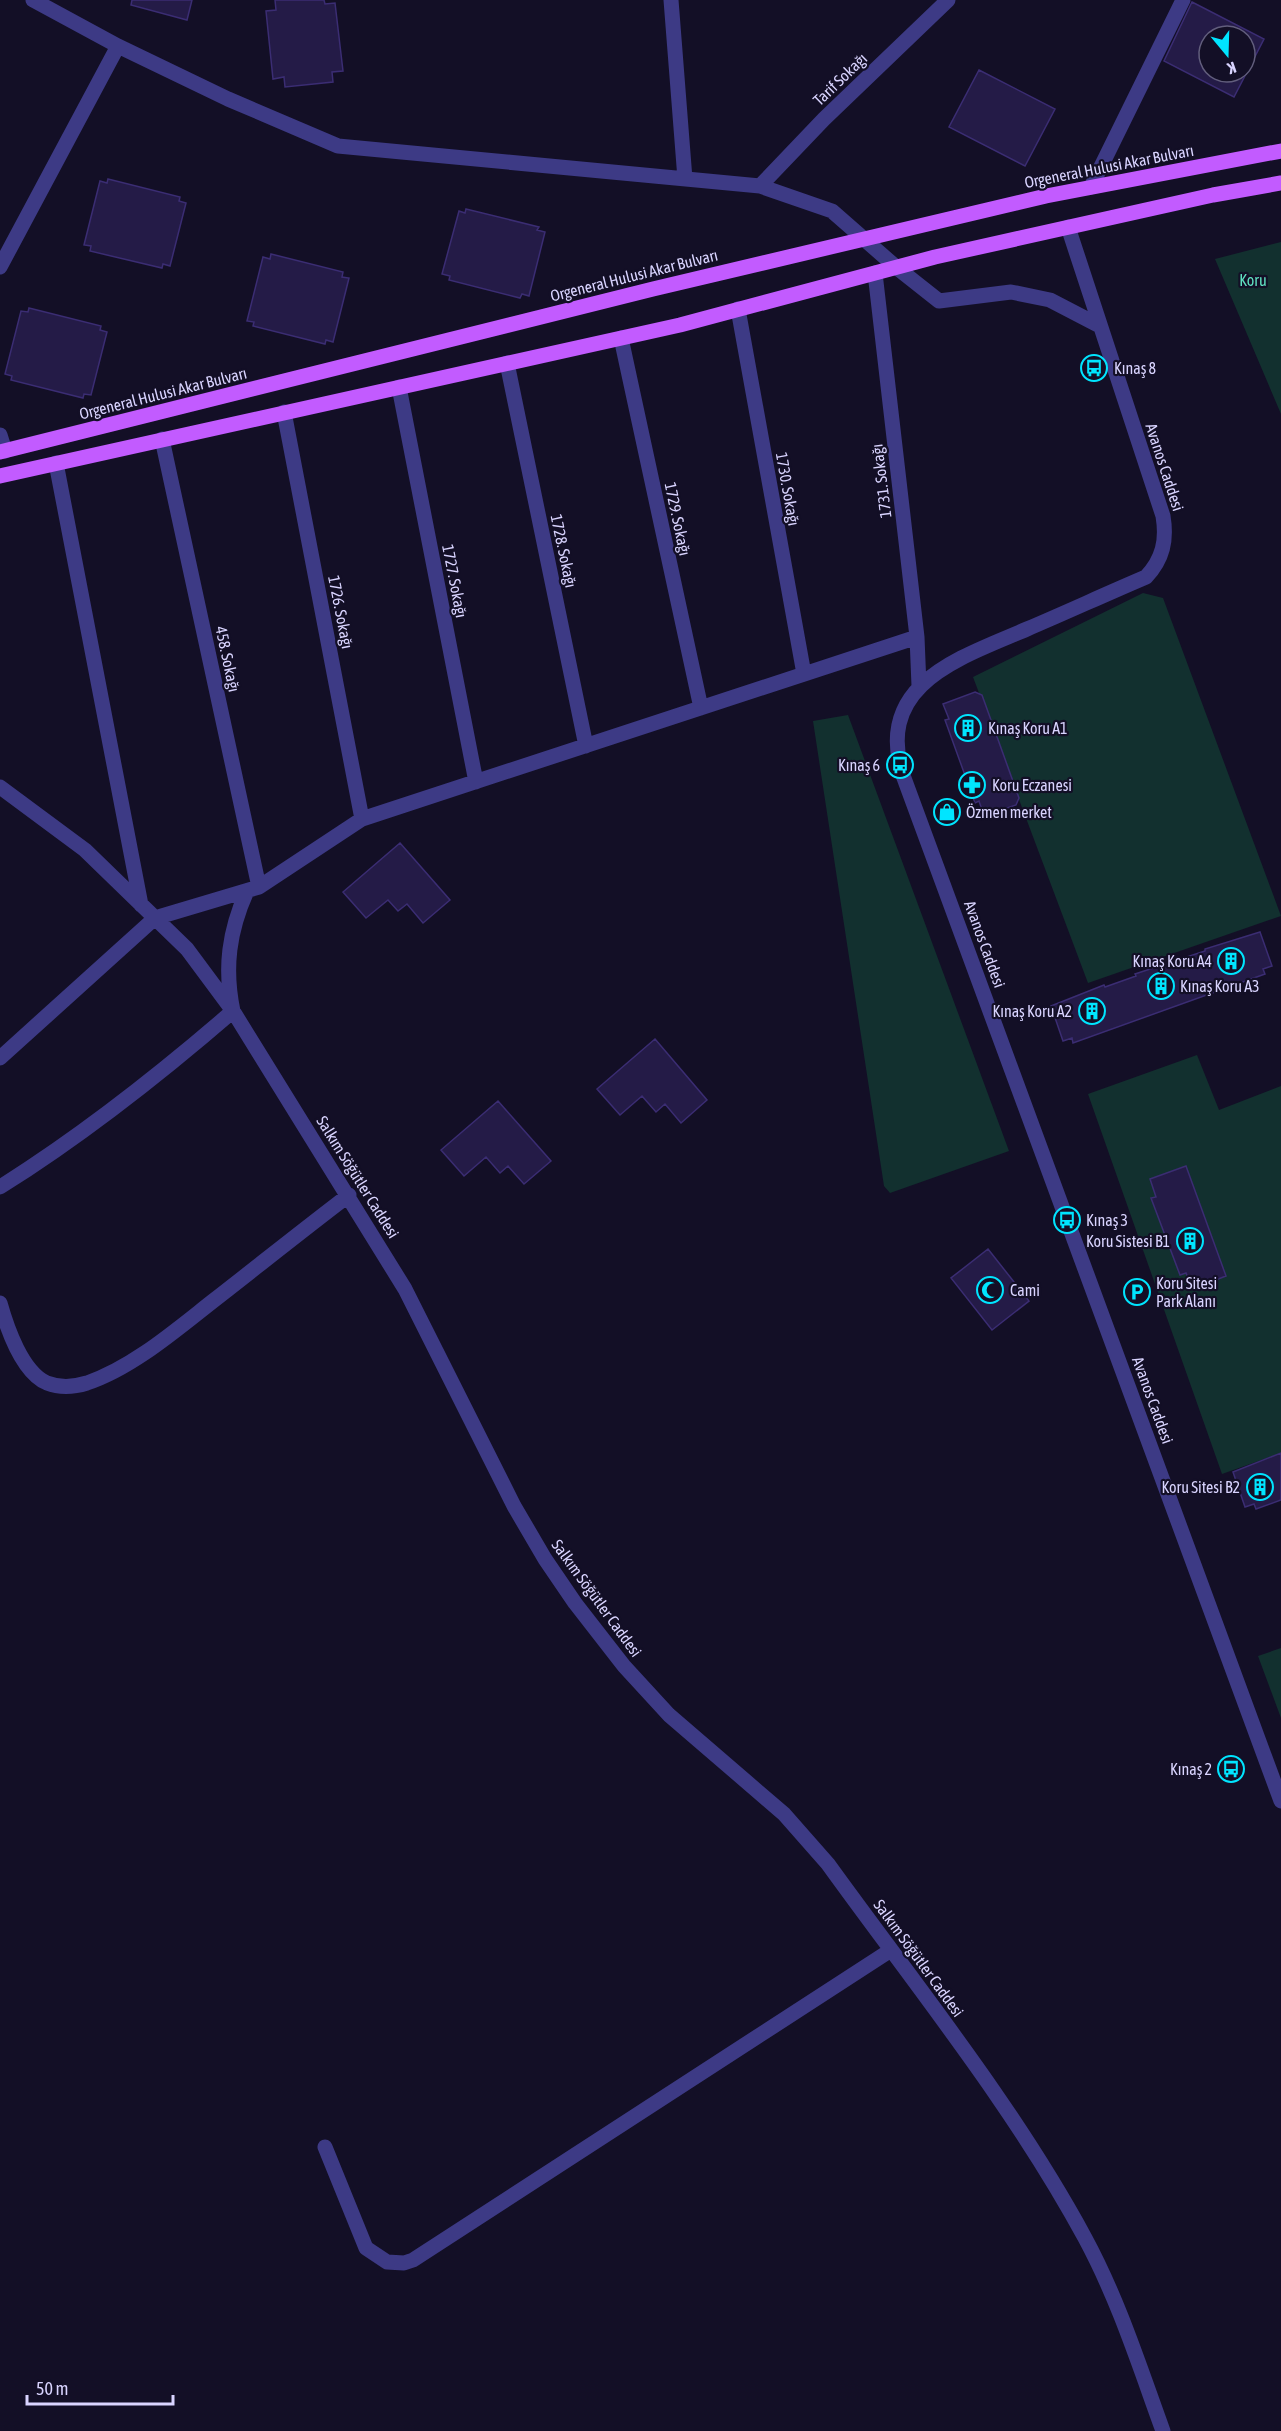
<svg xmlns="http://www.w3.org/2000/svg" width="1281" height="2431" font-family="'Asap Condensed',sans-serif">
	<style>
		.green { fill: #12302f }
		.building { fill: #241b47; stroke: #3b2d73; stroke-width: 1.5; fill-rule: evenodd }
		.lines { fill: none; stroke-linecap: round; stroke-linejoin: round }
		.minor { stroke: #3d3a85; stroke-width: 15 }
		.major { stroke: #c25bff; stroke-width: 15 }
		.labels { text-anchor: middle; stroke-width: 4.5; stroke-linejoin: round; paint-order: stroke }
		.street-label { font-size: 16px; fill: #d9d4ff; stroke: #130f26 }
		.park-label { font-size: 16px; fill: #5fe0c0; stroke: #130f26 }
		.poi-label { font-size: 16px; fill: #d9d4ff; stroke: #130f26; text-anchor: start }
	</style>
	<rect width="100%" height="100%" fill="#130f26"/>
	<!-- green -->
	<path class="green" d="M1281,242V414L1215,259Z
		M1143,593L1163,598L1281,916L1088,983L973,677Z
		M848,715L1009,1151L890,1193L884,1186L813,721Z
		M1197,1055L1219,1110L1281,1086V1453L1222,1474L1088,1094Z
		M1281,1648V1718L1258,1656Z"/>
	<!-- building -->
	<path class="building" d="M132,0H192L187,20L131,5Z
		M275,0H324L325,4L335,3L343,71L332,72L333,82L285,87L284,77L273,79L266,11L276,10Z
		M1192,2L1264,39L1234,97L1164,61ZM1209,36H1245V72H1209Z
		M979,70L1055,109L1025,166L949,127Z
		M108,179L180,197L179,201L186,203L170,266L163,264L162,268L90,251L91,246L84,245L100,181L107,183Z
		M466,209L539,227L537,230L545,232L529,296L522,294L520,298L449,280L450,276L442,274L459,211L465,213Z
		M271,254L343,272L342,277L349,278L333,342L326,340L325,344L253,326L254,322L247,321L263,257L270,259Z
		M29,308L101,326L100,330L107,332L91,395L84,394L83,398L11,380L12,376L5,374L21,311L28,312Z
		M975,692L982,695L1019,798L1016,805L984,816L979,801L975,803L945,720L949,719L943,704Z
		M400,843L450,900L423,923L407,904L398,911L388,900L366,918L343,892Z
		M1260,932L1272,966L1263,969L1265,974L1073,1043L1072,1038L1063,1041L1051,1006L1104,985L1105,987L1136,976L1135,974L1205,951V949Z
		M655,1039L707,1100L681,1123L665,1104L656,1112L642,1096L620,1115L597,1089Z
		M498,1101L551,1161L524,1184L508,1166L500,1173L486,1157L464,1176L441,1150Z
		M1186,1166L1226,1276L1192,1289L1186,1273L1180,1275L1151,1198L1156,1197L1150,1179Z
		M988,1249L1029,1301L992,1330L951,1278Z
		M1281,1453V1500L1256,1509L1254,1504L1245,1507L1233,1472Z"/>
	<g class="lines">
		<!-- minor -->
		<path class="minor" d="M33,0L118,46L228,99L338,146L760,186L832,211L896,267L939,301L1011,292L1050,300L1100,326
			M671,0L685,179
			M760,186L824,119L948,0
			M1091,187L1183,0
			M1068,227L1163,516C1167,540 1163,559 1146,577C1106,594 1067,612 1027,629C960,658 872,684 904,778L1281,1801
			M0,267L118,46
			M875,273L917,637L919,686
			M738,309L804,674
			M621,338L701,708
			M507,363L586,746
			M399,387L476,782
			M284,412L362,819
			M0,435L5,451
			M162,439L259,887
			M56,463L141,905
			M0,787L85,850L187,949L233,1011L405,1289L514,1506L545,1559L575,1603L624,1666L669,1715L784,1814L828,1864C916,1986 1013,2105 1085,2238C1118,2299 1139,2365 1163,2431
			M0,1058L155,918L259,887L362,819L917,637
			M0,1187C83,1135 159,1075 233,1011C224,968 229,931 247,891
			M0,1303C7,1328 22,1372 47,1383C60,1388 74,1387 87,1383C132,1368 176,1330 213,1301C258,1266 303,1230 349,1195
			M325,2147L366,2248L387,2262L404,2263L413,2260L891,1950"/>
		<!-- major -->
		<path class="major" d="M0,452L653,289L1046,196L1281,151
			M0,476L680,325L935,257L1213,195L1281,183"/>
	</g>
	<!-- icons -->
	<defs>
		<symbol id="bus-ring" viewBox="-11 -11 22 22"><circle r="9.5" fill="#130f26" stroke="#00e5ff" stroke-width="1.5"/><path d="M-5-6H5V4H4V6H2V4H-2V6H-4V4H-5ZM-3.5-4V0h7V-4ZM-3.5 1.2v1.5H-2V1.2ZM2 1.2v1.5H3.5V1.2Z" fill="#00e5ff"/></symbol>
		<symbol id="building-ring" viewBox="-11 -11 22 22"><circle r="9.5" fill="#130f26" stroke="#00e5ff" stroke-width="1.5"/><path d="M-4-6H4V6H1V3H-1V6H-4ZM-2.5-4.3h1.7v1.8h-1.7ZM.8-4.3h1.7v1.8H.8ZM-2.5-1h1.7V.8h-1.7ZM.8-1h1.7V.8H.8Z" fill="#00e5ff"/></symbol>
		<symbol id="pharmacy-ring" viewBox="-11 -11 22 22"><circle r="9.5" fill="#130f26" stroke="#00e5ff" stroke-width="1.5"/><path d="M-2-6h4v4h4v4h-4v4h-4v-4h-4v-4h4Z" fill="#00e5ff"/></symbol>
		<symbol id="shop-ring" viewBox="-11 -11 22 22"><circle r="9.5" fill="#130f26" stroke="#00e5ff" stroke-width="1.5"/><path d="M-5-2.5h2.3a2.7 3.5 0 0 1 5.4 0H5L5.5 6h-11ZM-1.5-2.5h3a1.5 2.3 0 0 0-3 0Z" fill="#00e5ff"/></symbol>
		<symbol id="mosque-ring" viewBox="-11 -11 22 22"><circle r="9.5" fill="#130f26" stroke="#00e5ff" stroke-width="1.5"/><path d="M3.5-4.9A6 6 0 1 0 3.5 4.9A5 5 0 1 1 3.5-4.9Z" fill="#00e5ff"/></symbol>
		<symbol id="parking-ring" viewBox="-11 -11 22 22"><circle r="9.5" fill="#130f26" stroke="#00e5ff" stroke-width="1.5"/><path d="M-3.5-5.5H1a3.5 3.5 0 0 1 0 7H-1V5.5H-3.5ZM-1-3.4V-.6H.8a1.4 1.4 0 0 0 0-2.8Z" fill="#00e5ff"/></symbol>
	</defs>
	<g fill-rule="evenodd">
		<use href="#bus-ring" x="1079" y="353" width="30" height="30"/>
		<use href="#building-ring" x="953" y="713" width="30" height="30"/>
		<use href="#bus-ring" x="885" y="750" width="30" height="30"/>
		<use href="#pharmacy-ring" x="957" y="770" width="30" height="30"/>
		<use href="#shop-ring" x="932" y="797" width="30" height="30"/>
		<use href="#building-ring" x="1216" y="946" width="30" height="30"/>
		<use href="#building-ring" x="1146" y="971" width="30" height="30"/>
		<use href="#building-ring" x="1077" y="996" width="30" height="30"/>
		<use href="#bus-ring" x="1052" y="1205" width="30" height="30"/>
		<use href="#building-ring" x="1175" y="1226" width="30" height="30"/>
		<use href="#mosque-ring" x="975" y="1275" width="30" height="30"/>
		<use href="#parking-ring" x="1122" y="1277" width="30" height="30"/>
		<use href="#building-ring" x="1245" y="1472" width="30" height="30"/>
		<use href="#bus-ring" x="1216" y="1754" width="30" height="30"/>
	</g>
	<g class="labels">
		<!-- street labels -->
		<g class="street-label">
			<text transform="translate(840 79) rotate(-44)" y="6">Tarif Sokağı</text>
			<text transform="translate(1109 166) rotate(-11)" y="6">Orgeneral Hulusi Akar Bulvarı</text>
			<text transform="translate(634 275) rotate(-14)" y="6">Orgeneral Hulusi Akar Bulvarı</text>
			<text transform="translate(163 393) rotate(-14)" y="6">Orgeneral Hulusi Akar Bulvarı</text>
			<text transform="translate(1165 467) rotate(72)" y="6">Avanos Caddesi</text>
			<text transform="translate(881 481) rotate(-97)" y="6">1731. Sokağı</text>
			<text transform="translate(788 489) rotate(80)" y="6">1730. Sokağı</text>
			<text transform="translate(678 519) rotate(78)" y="6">1729. Sokağı</text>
			<text transform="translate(564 551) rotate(78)" y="6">1728. Sokağı</text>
			<text transform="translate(455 581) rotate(79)" y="6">1727. Sokağı</text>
			<text transform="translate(341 612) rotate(79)" y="6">1726. Sokağı</text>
			<text transform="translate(228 659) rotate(78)" y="6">458. Sokağı</text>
			<text transform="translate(985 944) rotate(70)" y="6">Avanos Caddesi</text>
			<text transform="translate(358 1177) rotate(58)" y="6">Salkım Söğütler Caddesi</text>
			<text transform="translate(1153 1400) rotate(70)" y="6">Avanos Caddesi</text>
			<text transform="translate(597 1598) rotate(54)" y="6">Salkım Söğütler Caddesi</text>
			<text transform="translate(919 1958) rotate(54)" y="6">Salkım Söğütler Caddesi</text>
		</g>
		<!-- park labels -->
		<g class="park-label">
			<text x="1253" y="286">Koru</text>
		</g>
		<!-- poi labels -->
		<g class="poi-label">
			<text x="1114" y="374">Kınaş 8</text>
			<text x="988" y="734">Kınaş Koru A1</text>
			<text x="880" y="771" text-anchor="end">Kınaş 6</text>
			<text x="992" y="791">Koru Eczanesi</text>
			<text x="966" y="818">Özmen merket</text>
			<text x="1212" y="967" text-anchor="end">Kınaş Koru A4</text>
			<text x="1180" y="992">Kınaş Koru A3</text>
			<text x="1072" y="1017" text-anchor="end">Kınaş Koru A2</text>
			<text x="1086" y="1226">Kınaş 3</text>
			<text x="1170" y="1247" text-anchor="end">Koru Sistesi B1</text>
			<text x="1156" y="1289">Koru Sitesi<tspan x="1156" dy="18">Park Alanı</tspan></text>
			<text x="1010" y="1296">Cami</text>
			<text x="1240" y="1493" text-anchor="end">Koru Sitesi B2</text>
			<text x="1212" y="1775" text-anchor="end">Kınaş 2</text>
		</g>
	</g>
	<!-- north arrow -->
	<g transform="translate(1227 54) rotate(161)"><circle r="28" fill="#130f26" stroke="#625e7d" stroke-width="1.5"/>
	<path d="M0-4.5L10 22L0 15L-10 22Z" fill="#00e5ff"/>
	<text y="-9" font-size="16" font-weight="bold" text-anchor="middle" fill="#d9d4ff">K</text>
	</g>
	<!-- scale -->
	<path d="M27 2395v9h146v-9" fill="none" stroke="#d9d4ff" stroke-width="3"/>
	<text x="36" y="2395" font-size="18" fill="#d9d4ff" stroke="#130f26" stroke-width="4.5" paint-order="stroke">50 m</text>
</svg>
